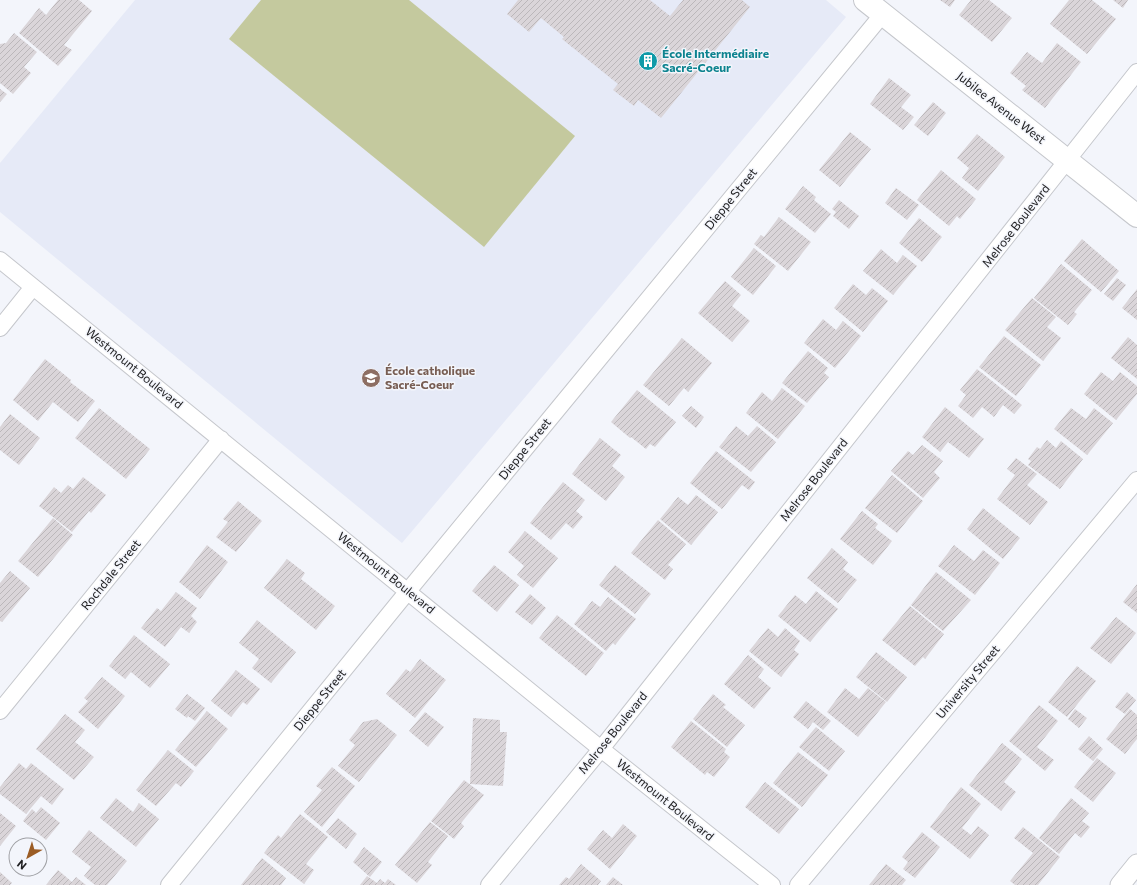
<svg xmlns="http://www.w3.org/2000/svg" width="1137" height="885" font-family="Commissioner,sans-serif">
	<style>
		.built { fill: #e6eaf7 }
		.pitch { fill: #c4c99e }
		.building { fill: url(#building-hatch) }
		.lines { fill: none; stroke-linecap: round; stroke-linejoin: round }
		.minor-casing { stroke: #c5c7cc; stroke-width: 18 }
		.tertiary-casing { stroke: #c5c7cc; stroke-width: 21 }
		.secondary-casing { stroke: #c5c7cc; stroke-width: 24 }
		.minor { stroke: #fff; stroke-width: 16 }
		.tertiary { stroke: #fff; stroke-width: 19 }
		.secondary { stroke: #fff; stroke-width: 22 }
		.labels { text-anchor: middle; stroke-width: 3; stroke-linejoin: round; paint-order: stroke }
		.culture-label { font-size: 12px; font-weight: bold; fill: #0d838f; stroke: #f3f5fb; text-anchor: start }
		.street-label { font-size: 12px; fill: #202022; stroke: #f3f5fb }
		.education-label { font-size: 12px; font-weight: bold; fill: #785e54; stroke: #f3f5fb; text-anchor: start }
	</style>
	<defs>
		<pattern id="building-hatch" width="6" height="6" patternUnits="userSpaceOnUse"><rect width="6" height="6" fill="#dad5d9"/><path d="M-1 1l2-2M0 6l6-6M5 7l2-2" fill="none" stroke="#bbb7ba"/></pattern>
	</defs>
	<rect width="100%" height="100%" fill="#f3f5fb"/>
	<!-- built -->
	<path class="built" d="M135,0H826L846,17L402,543L0,212V163Z"/>
	<!-- pitch -->
	<path class="pitch" d="M261,0H409L575,136L484,247L229,39Z"/>
	<!-- building -->
	<path class="building" d="M58,0H79L92,11L64,45L72,50L58,66L19,33L39,8L46,15Z
		M518,0H650L670,16L683,0H742L750,7L661,118L638,100L634,106L613,90L618,84L562,39L564,37L541,18L529,32L507,14Z
		M940,0H955L950,7Z
		M971,0H989L1012,18L992,42L959,15Z
		M1069,0H1092L1116,19L1087,54L1050,24Z
		M1113,0H1128L1123,8Z
		M14,33L37,52L24,67L31,73L13,94L0,83V44L6,43Z
		M1057,43L1081,62L1045,108L1022,90L1026,86L1010,73L1027,52L1042,63Z
		M889,78L911,95L901,107L914,117L903,130L870,104Z
		M0,89L7,94L0,102Z
		M933,102L946,113L928,136L914,125Z
		M850,132L871,149L840,187L819,170Z
		M977,134L1005,157L978,191L962,178L969,168L957,158Z
		M941,170L976,199L960,219L957,216L949,226L917,200Z
		M803,186L816,197L814,200L831,214L815,233L785,209Z
		M896,188L919,205L907,220L885,203Z
		M839,200L859,216L849,229L833,216L836,212L832,209Z
		M779,217L811,242L788,271L754,244L761,235L764,237Z
		M919,218L942,237L922,262L899,243Z
		M1082,239L1119,271L1101,292L1064,261Z
		M754,248L776,266L753,295L731,277Z
		M881,249L897,263L903,255L917,266L893,295L863,271Z
		M1061,264L1092,290L1074,312L1077,314L1068,325L1034,298Z
		M1117,278L1126,285L1113,301L1104,294Z
		M725,281L741,295L732,306L750,321L732,342L698,313Z
		M853,284L866,295L872,288L888,301L863,332L834,308Z
		M1137,289V320L1122,308Z
		M1032,298L1056,317L1047,327L1061,338L1043,361L1005,330Z
		M823,319L836,330L843,321L861,336L835,368L804,343Z
		M1004,336L1041,365L1016,396L979,367Z
		M1128,337L1137,345V379L1111,358Z
		M682,338L712,363L688,392L684,388L669,406L643,385Z
		M808,351L828,368L824,373L829,377L807,403L782,383Z
		M45,359L71,380L70,382L95,401L78,422L53,402L38,421L13,400Z
		M977,369L1022,405L1014,414L1003,405L994,417L982,407L973,418L958,406L966,395L960,390Z
		M1101,372L1113,381L1120,372L1137,386V394L1116,420L1084,394Z
		M782,388L805,406L778,439L746,413L762,392L772,401Z
		M637,390L676,422L655,447L650,444L646,449L631,437L630,438L611,422Z
		M691,406L704,417L696,428L682,416Z
		M945,407L984,439L969,458L948,442L940,452L922,437Z
		M99,408L150,449L126,479L75,438Z
		M1071,408L1086,419L1094,408L1113,423L1087,455L1054,429Z
		M10,414L40,438L19,465L0,450V427Z
		M736,426L748,436L757,426L776,442L751,472L719,447Z
		M600,438L621,455L612,466L625,477L606,501L572,474Z
		M1047,440L1056,448L1061,441L1083,459L1060,489L1028,465L1031,461L1028,459L1037,447L1040,449Z
		M922,445L943,461L934,472L940,478L923,498L891,471L908,451L913,455Z
		M716,451L755,482L749,490L742,485L722,509L690,483Z
		M1016,458L1037,474L1027,485L1048,502L1030,525L997,499L1015,475L1007,469Z
		M892,475L923,501L897,533L865,508Z
		M83,477L106,495L91,513L89,511L72,532L39,506L54,487L61,493L68,485L73,489Z
		M563,482L585,500L576,511L583,517L573,529L566,523L551,540L530,523Z
		M696,495L718,512L691,545L660,519L678,497L688,505Z
		M238,501L262,521L236,552L216,537L228,522L223,519Z
		M983,508L1020,538L1003,559L967,529Z
		M862,511L878,524L875,528L892,541L873,565L840,539Z
		M53,518L73,535L38,577L18,561Z
		M658,520L686,544L668,565L673,569L665,580L631,553Z
		M525,531L558,558L533,588L517,575L524,566L508,552Z
		M207,545L228,562L200,599L179,582Z
		M954,545L974,561L983,550L1000,563L975,595L938,566Z
		M832,548L848,562L843,569L857,580L838,603L807,578Z
		M287,559L305,573L301,579L335,606L316,630L264,588Z
		M494,565L519,585L497,612L472,591Z
		M615,565L651,594L635,614L599,585Z
		M10,571L30,588L2,622L0,621V583Z
		M936,572L971,600L943,631L911,605Z
		M1137,584V613L1123,602Z
		M816,591L838,609L810,642L778,616L795,595L806,604Z
		M176,592L197,608L191,616L197,622L189,633L181,627L165,647L141,628L157,608L161,611Z
		M530,594L546,608L532,625L515,612Z
		M608,597L636,619L615,645L613,643L606,651L574,624L592,601L600,607Z
		M910,606L944,634L925,659L923,657L915,666L882,640Z
		M557,615L604,653L586,676L539,638Z
		M1116,617L1136,633L1111,664L1090,648Z
		M257,620L296,652L271,683L252,668L259,659L239,643Z
		M768,628L778,637L785,628L800,641L794,650L799,654L781,677L749,651Z
		M134,635L170,664L150,688L131,672L125,679L109,666Z
		M876,652L907,677L887,702L856,677Z
		M748,655L764,669L758,677L771,688L754,709L724,684Z
		M420,659L446,680L415,718L386,694L406,669L410,672Z
		M1077,666L1096,681L1067,717L1048,702Z
		M236,670L260,689L247,705L243,702L231,717L211,701Z
		M102,677L125,696L98,729L78,712L88,701L84,698Z
		M845,688L859,699L868,688L886,702L858,737L827,712Z
		M1127,692L1136,700L1125,714L1115,707Z
		M187,694L205,708L195,721L188,716L187,718L175,709Z
		M713,694L726,705L723,707L745,725L727,747L693,719Z
		M806,701L831,721L823,730L813,722L808,729L793,717Z
		M1039,705L1058,721L1037,747L1054,760L1045,771L1009,741Z
		M1075,709L1087,718L1079,728L1068,719Z
		M1130,709L1137,715V739L1125,754L1106,739Z
		M207,711L228,729L196,767L175,750Z
		M425,712L444,727L428,747L409,731Z
		M65,714L85,730L75,742L94,757L74,780L36,749Z
		M473,718L500,720V732H507L503,786L470,784Z
		M377,719L397,735L359,782L338,766L355,745L349,740L363,722Z
		M691,721L726,749L724,752L730,757L714,777L707,772L705,775L671,747Z
		M816,727L845,751L829,771L799,747Z
		M1089,736L1103,749L1093,761L1078,749Z
		M1002,743L1022,759L1004,782L1016,792L1001,811L969,785Z
		M168,750L194,771L181,787L176,783L156,806L136,790Z
		M798,752L828,775L802,807L773,783Z
		M1097,758L1116,773L1093,802L1074,787Z
		M19,763L26,769L31,763L64,789L52,805L41,796L26,814L0,794V787Z
		M332,767L355,786L322,827L304,812L322,790L316,786Z
		M464,780L484,795L461,823L464,826L454,839L431,821Z
		M765,782L799,809L779,834L745,807Z
		M961,787L981,804L962,828L971,835L978,826L989,835L970,859L930,827Z
		M116,798L133,812L139,803L159,819L136,847L100,818Z
		M1071,798L1089,813L1082,821L1090,827L1081,838L1075,833L1059,854L1039,838Z
		M41,807L60,823L46,840L23,821L32,809L36,813Z
		M0,813L16,826L0,846Z
		M300,814L328,837L306,864L314,870L304,884L264,853L278,835L281,838Z
		M338,818L357,834L346,849L326,832Z
		M430,822L448,836L428,862L432,865L417,883L395,865Z
		M623,824L637,836L610,869L587,849L603,830L612,838Z
		M1023,827L1060,857L1038,885H1015L1010,881L1033,853L1014,838Z
		M89,830L127,861L107,885H95L84,876L91,867L72,852Z
		M922,832L940,847L915,878L903,869L908,862L902,857Z
		M364,847L382,862L370,877L353,862Z
		M262,858L286,878L281,885H241Z
		M581,864L601,881L598,885H559L566,877L569,879Z
		M886,864L906,880L902,885H869Z
		M58,870L72,882L76,877L86,885H46Z
		M0,872L12,883L10,885H0Z
		M367,876L377,883L380,879L385,883L388,879L396,885H360Z
		M613,877L623,885H606Z"/>
	<g class="lines">
		<defs>
			<path id="minor" d="M0,260L601,749L772,885
				M0,328L33,287
				M0,711L221,439
				M169,885L408,591L882,15
				M489,885L601,749L1137,72
				M798,885L1137,480"/>
			<path id="tertiary" d="M1120,885L1137,864"/>
			<path id="secondary" d="M865,0L1137,216"/>
		</defs>
		<!-- minor casing -->
		<use href="#minor" class="minor-casing"/>
		<!-- tertiary casing -->
		<use href="#tertiary" class="tertiary-casing"/>
		<!-- secondary casing -->
		<use href="#secondary" class="secondary-casing"/>
		<!-- minor -->
		<use href="#minor" class="minor"/>
		<!-- tertiary -->
		<use href="#tertiary" class="tertiary"/>
		<!-- secondary -->
		<use href="#secondary" class="secondary"/>
	</g>
	<!-- icons -->
	<defs>
		<symbol id="building-disc" viewBox="-11 -11 22 22"><circle r="9.5" fill="#0f9aa8" stroke="#f3f5fb"/><path d="M-4-6H4V6H1V3H-1V6H-4ZM-2.5-4.3h1.7v1.8h-1.7ZM.8-4.3h1.7v1.8H.8ZM-2.5-1h1.7V.8h-1.7ZM.8-1h1.7V.8H.8Z" fill="#fff"/></symbol>
		<symbol id="school-disc" viewBox="-11 -11 22 22"><circle r="9.5" fill="#8d6e63" stroke="#f3f5fb"/><path d="M0-5L7-2L0 1L-7-2ZM-4 1L0 2.5L4 1V4Q0 6-4 4Z" fill="#fff"/></symbol>
	</defs>
	<g fill-rule="evenodd">
		<use href="#building-disc" x="637" y="50" width="22" height="22"/>
		<use href="#school-disc" x="360" y="367" width="22" height="22"/>
	</g>
	<g class="labels">
		<!-- culture labels -->
		<g class="culture-label">
			<text x="662" y="58">École Intermédiaire<tspan x="662" dy="14">Sacré-Coeur</tspan></text>
		</g>
		<!-- street labels -->
		<g class="street-label">
			<text transform="translate(1001 108) rotate(38)" y="4">Jubilee Avenue West</text>
			<text transform="translate(731 199) rotate(-51)" y="4">Dieppe Street</text>
			<text transform="translate(1016 226) rotate(-52)" y="4">Melrose Boulevard</text>
			<text transform="translate(134 368) rotate(39)" y="4">Westmount Boulevard</text>
			<text transform="translate(525 449) rotate(-51)" y="4">Dieppe Street</text>
			<text transform="translate(814 480) rotate(-52)" y="4">Melrose Boulevard</text>
			<text transform="translate(386 573) rotate(39)" y="4">Westmount Boulevard</text>
			<text transform="translate(111 575) rotate(-51)" y="4">Rochdale Street</text>
			<text transform="translate(968 682) rotate(-50)" y="4">University Street</text>
			<text transform="translate(320 700) rotate(-51)" y="4">Dieppe Street</text>
			<text transform="translate(613 733) rotate(-51)" y="4">Melrose Boulevard</text>
			<text transform="translate(665 800) rotate(39)" y="4">Westmount Boulevard</text>
		</g>
		<!-- education labels -->
		<g class="education-label">
			<text x="385" y="375">École catholique<tspan x="385" dy="14">Sacré-Coeur</tspan></text>
		</g>
	</g>
	<!-- north arrow -->
	<g transform="translate(28 857) rotate(219)"><circle r="19" fill="#f3f5fb" stroke="#9fa0a4"/>
	<path d="M0-3L7 15L0 10L-7 15Z" fill="#9b5c24"/>
	<text y="-6" font-size="11" font-weight="bold" text-anchor="middle" fill="#202022">N</text>
	</g>
</svg>
